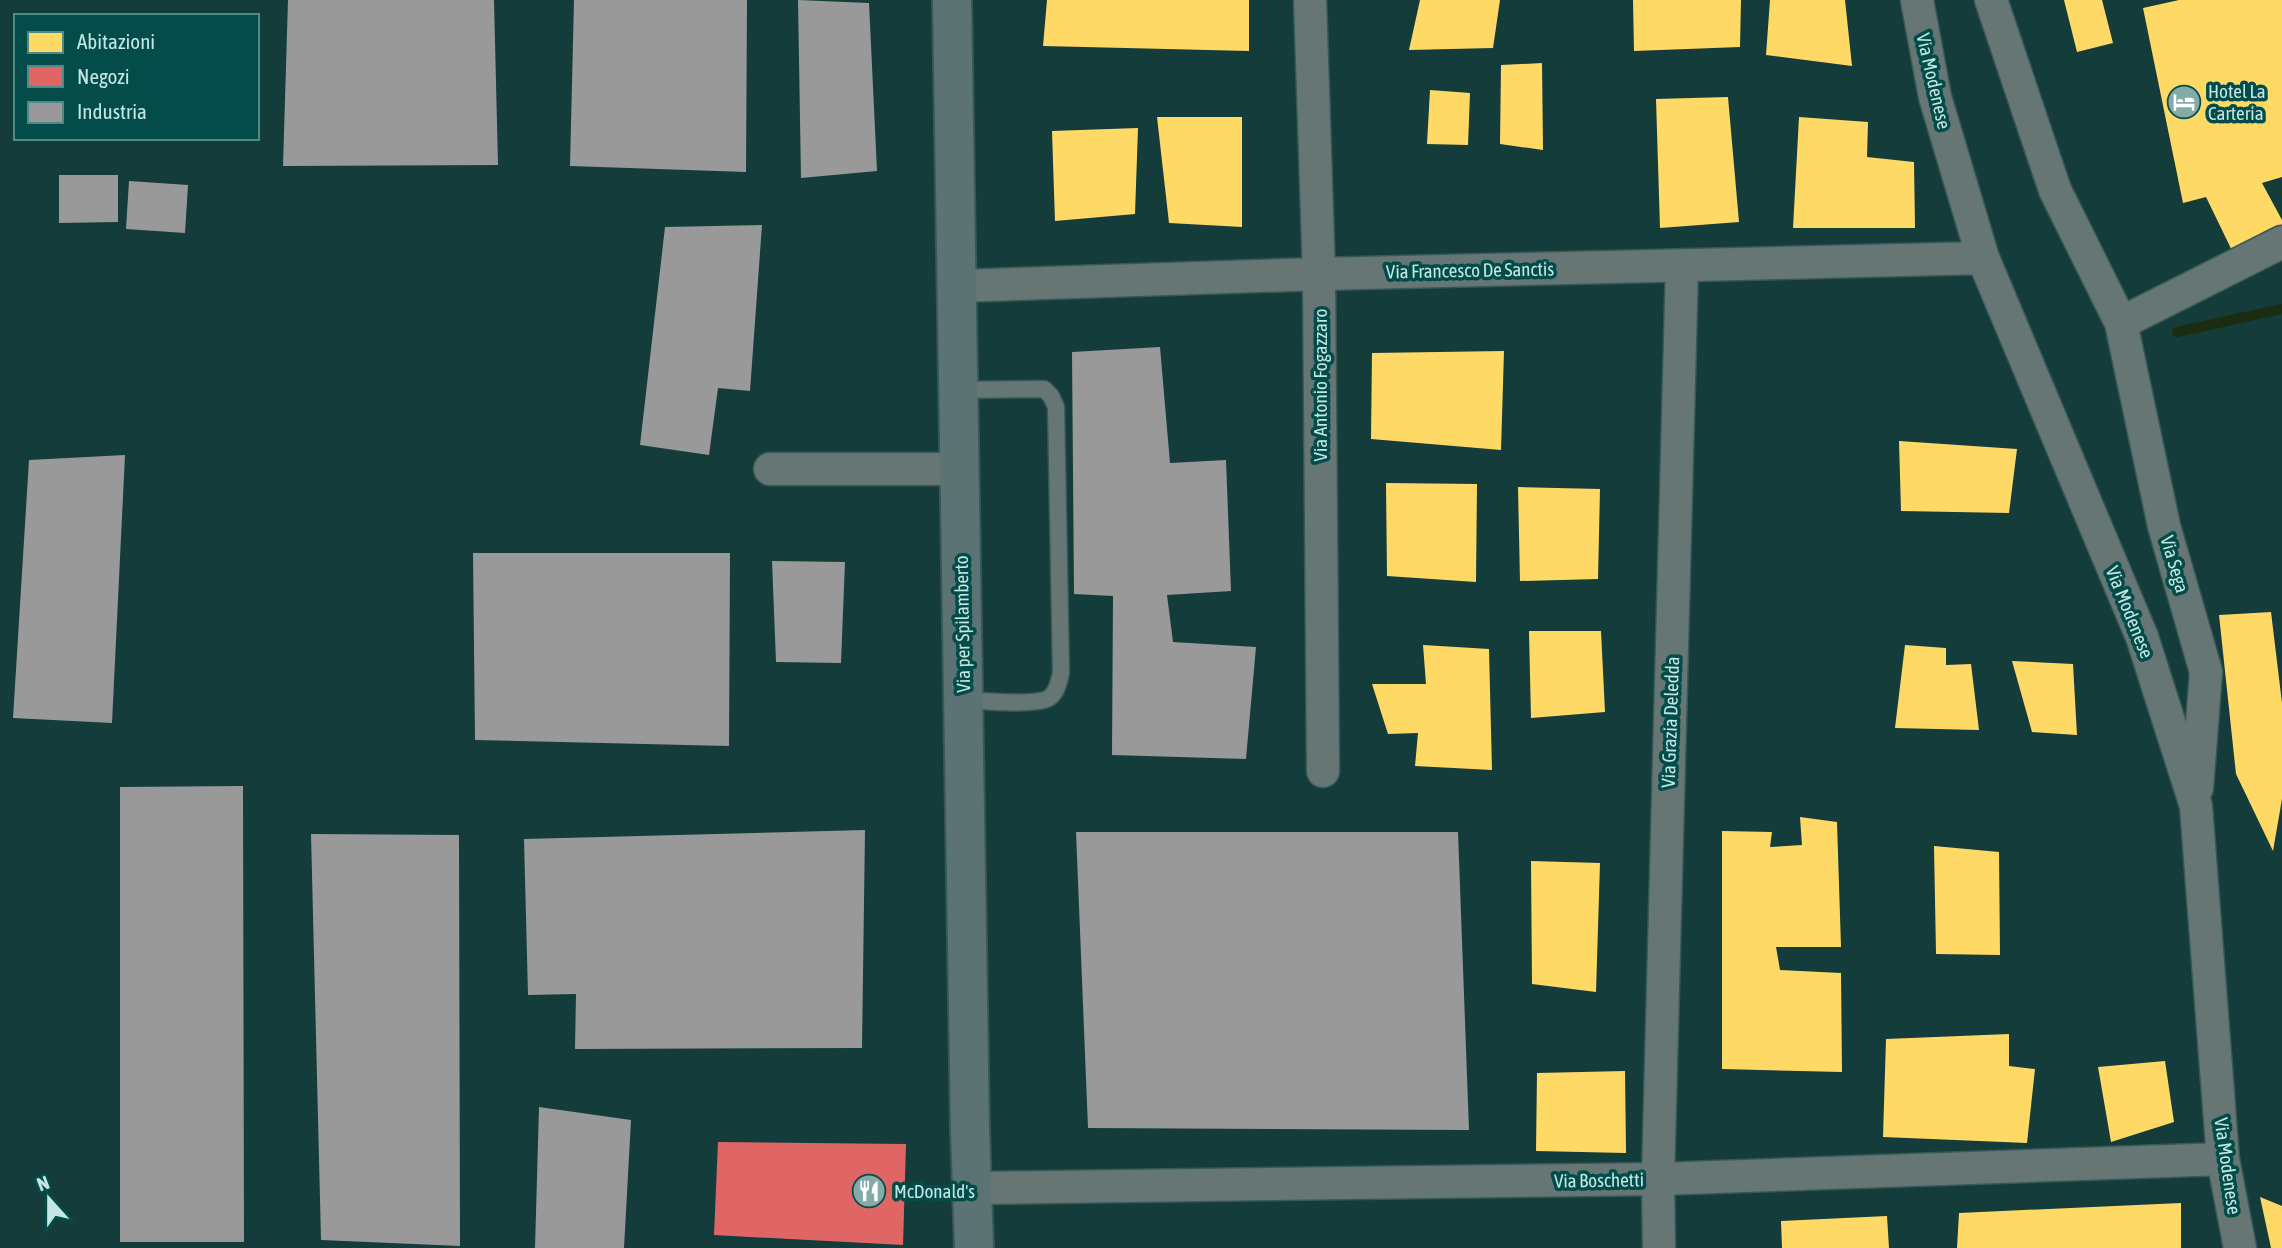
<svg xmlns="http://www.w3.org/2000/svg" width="2282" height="1248" font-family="'Asap Condensed',sans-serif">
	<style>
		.homes { fill: #ffd966 }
		.shops { fill: #e06666 }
		.industry { fill: #999 }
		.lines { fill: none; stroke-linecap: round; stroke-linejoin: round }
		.stream { stroke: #1b2c10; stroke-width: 10 }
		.service-casing { stroke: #375856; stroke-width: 19 }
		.minor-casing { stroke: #375856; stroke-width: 35 }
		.primary-casing { stroke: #375856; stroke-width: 42 }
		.service { stroke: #667675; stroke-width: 16 }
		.minor { stroke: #667675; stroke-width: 32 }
		.primary { stroke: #5b7473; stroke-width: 38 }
		.labels { text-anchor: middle; stroke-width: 7; stroke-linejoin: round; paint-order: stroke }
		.street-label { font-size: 19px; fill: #c2e7e4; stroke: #044c49 }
		.poi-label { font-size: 19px; fill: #c2e7e4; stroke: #044c49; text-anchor: start }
	</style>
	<rect width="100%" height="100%" fill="#143c3a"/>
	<!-- homes -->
	<path class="homes" d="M1047,0H1249V51L1043,46Z
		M1420,0H1500L1493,48L1409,50Z
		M1633,0H1741L1740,47L1634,51Z
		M1770,0H1845L1852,66L1766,55Z
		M2064,0H2102L2113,43L2077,52Z
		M2179,0H2282V177L2262,183L2282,220V240L2238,263L2206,197L2183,203L2143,8Z
		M1542,63L1543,150L1500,144L1501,65Z
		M1430,90L1470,93L1468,145L1427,144Z
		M1728,97L1739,222L1660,228L1656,99Z
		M1157,117H1242V227L1169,223Z
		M1799,117L1868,122L1867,157L1914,162L1915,228H1793Z
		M1138,128L1135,214L1055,221L1052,131Z
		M1504,351L1501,450L1371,439L1372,353Z
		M1899,441L2017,449L2009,513L1901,511Z
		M1386,483L1477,484L1476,582L1387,576Z
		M1518,487L1600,489L1598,579L1520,581Z
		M2271,612L2282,703V799L2273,851L2236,774L2219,615Z
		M1529,631H1601L1605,712L1531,718Z
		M1423,645L1489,649L1492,770L1415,766L1418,733L1388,734L1372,684H1426Z
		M1905,645L1946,648V665L1971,664L1979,730L1895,728Z
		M2012,661L2073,664L2077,735L2032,732Z
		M1800,817L1837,822L1841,947H1776L1780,970L1841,973L1842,1072L1722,1069V831L1772,832L1770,847L1802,845Z
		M1934,846L1999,852L2000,955L1936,954Z
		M1531,861L1600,863L1596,992L1532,984Z
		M2009,1034V1066L2035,1069L2027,1143L1883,1137L1886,1039Z
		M2165,1061L2174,1122L2111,1142L2098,1067Z
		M1625,1071L1626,1153L1536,1151L1537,1073Z
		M2260,1197L2282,1206V1248H2271Z
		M2181,1203V1248H1957L1959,1213Z
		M1887,1216L1889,1248H1782L1781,1221Z"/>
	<!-- shops -->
	<path class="shops" d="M718,1142L906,1144L903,1245L714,1235Z"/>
	<!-- industry -->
	<path class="industry" d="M288,0H494L498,165L283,166Z
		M574,0H747L746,172L570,166Z
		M798,0L869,3L877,171L801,178Z
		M59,175H118V222L59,223Z
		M129,181L188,185L185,233L126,229Z
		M762,225L750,391L718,388L709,455L640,445L665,227Z
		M1160,347L1170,463L1226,460L1231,591L1167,595L1173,642L1256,647L1246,759L1112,755L1113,596L1074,594L1072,352Z
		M125,455L112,723L13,718L29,460Z
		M473,553H730L729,746L475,740Z
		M772,561L845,562L841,663L776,662Z
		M243,786L244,1242H120V787Z
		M865,830L862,1048L575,1049L576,994L528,995L524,839Z
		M1076,832H1458L1469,1130L1088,1128Z
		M311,834L459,835L460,1246L321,1240Z
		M539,1107L631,1120L624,1248H535Z"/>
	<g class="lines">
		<!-- stream -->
		<path class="stream" d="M2177,332L2282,309"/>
		<defs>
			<path id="service" d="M958,390L1044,389L1051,396L1056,407L1061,673C1059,681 1057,693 1049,698C1036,706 981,701 963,700"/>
			<path id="minor" d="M1310,0L1319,274L1323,771
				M1917,0L1935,97L1983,258L2142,637L2196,806L2223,1159L2240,1248
				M1991,0L2055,190L2121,323L2164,526L2206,672L2197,788
				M957,286L1319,274L1983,258
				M2121,323L2282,242
				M770,469H960
				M974,1188L1658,1179L2223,1159
				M1659,1248L1658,1179L1682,265"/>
			<path id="primary" d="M952,0L970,1130L974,1248"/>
		</defs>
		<!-- service casing -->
		<use href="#service" class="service-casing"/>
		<!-- minor casing -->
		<use href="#minor" class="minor-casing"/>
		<!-- primary casing -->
		<use href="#primary" class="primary-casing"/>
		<!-- service -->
		<use href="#service" class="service"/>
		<!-- minor -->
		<use href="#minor" class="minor"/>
		<!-- primary -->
		<use href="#primary" class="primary"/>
	</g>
	<!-- icons -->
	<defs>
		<symbol id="hotel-disc" viewBox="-11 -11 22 22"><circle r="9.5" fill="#85aba8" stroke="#044c49"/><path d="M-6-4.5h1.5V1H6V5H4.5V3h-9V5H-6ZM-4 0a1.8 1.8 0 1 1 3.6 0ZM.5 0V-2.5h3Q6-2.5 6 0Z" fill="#fff"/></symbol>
		<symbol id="restaurant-disc" viewBox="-11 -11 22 22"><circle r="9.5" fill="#85aba8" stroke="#044c49"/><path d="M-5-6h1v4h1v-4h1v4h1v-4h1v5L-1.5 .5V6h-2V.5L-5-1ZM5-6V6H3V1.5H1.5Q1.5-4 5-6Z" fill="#fff"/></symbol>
	</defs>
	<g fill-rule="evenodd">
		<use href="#hotel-disc" x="2165" y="83" width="38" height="38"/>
		<use href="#restaurant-disc" x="850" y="1172" width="38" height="38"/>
	</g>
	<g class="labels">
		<!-- street labels -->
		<g class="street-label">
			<text transform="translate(1934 81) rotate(77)" y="7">Via Modenese</text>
			<text transform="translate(1470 270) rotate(-1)" y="7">Via Francesco De Sanctis</text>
			<text transform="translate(1320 385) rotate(-90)" y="7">Via Antonio Fogazzaro</text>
			<text transform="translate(2175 564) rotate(74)" y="7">Via Sega</text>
			<text transform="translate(2130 612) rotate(68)" y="7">Via Modenese</text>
			<text transform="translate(962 624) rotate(-91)" y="7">Via per Spilamberto</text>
			<text transform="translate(1670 722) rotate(-88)" y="7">Via Grazia Deledda</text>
			<text transform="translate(2228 1166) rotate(82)" y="7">Via Modenese</text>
			<text transform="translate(1599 1180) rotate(-1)" y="7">Via Boschetti</text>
		</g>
		<!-- poi labels -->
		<g class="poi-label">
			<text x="2208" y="98">Hotel La<tspan x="2208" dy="22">Carteria</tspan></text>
			<text x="894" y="1198">McDonald's</text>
		</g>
	</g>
	<!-- legend -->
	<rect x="14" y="14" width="245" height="126" fill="#044c49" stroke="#508a87" stroke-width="2"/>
	<rect x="28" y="32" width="35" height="21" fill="#ffd966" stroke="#508a87" stroke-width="2"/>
	<text x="77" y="49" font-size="21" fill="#c2e7e4">Abitazioni</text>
	<rect x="28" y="66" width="35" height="21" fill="#e06666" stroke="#508a87" stroke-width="2"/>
	<text x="77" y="84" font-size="21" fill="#c2e7e4">Negozi</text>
	<rect x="28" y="102" width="35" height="21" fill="#999999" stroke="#508a87" stroke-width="2"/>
	<text x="77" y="119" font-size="21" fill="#c2e7e4">Industria</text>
	<!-- north arrow -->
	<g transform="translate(49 1199) rotate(339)" stroke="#044c49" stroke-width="5" paint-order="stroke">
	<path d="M0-5L12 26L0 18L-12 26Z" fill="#c2e7e4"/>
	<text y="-10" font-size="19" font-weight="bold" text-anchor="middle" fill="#c2e7e4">N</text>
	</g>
</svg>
